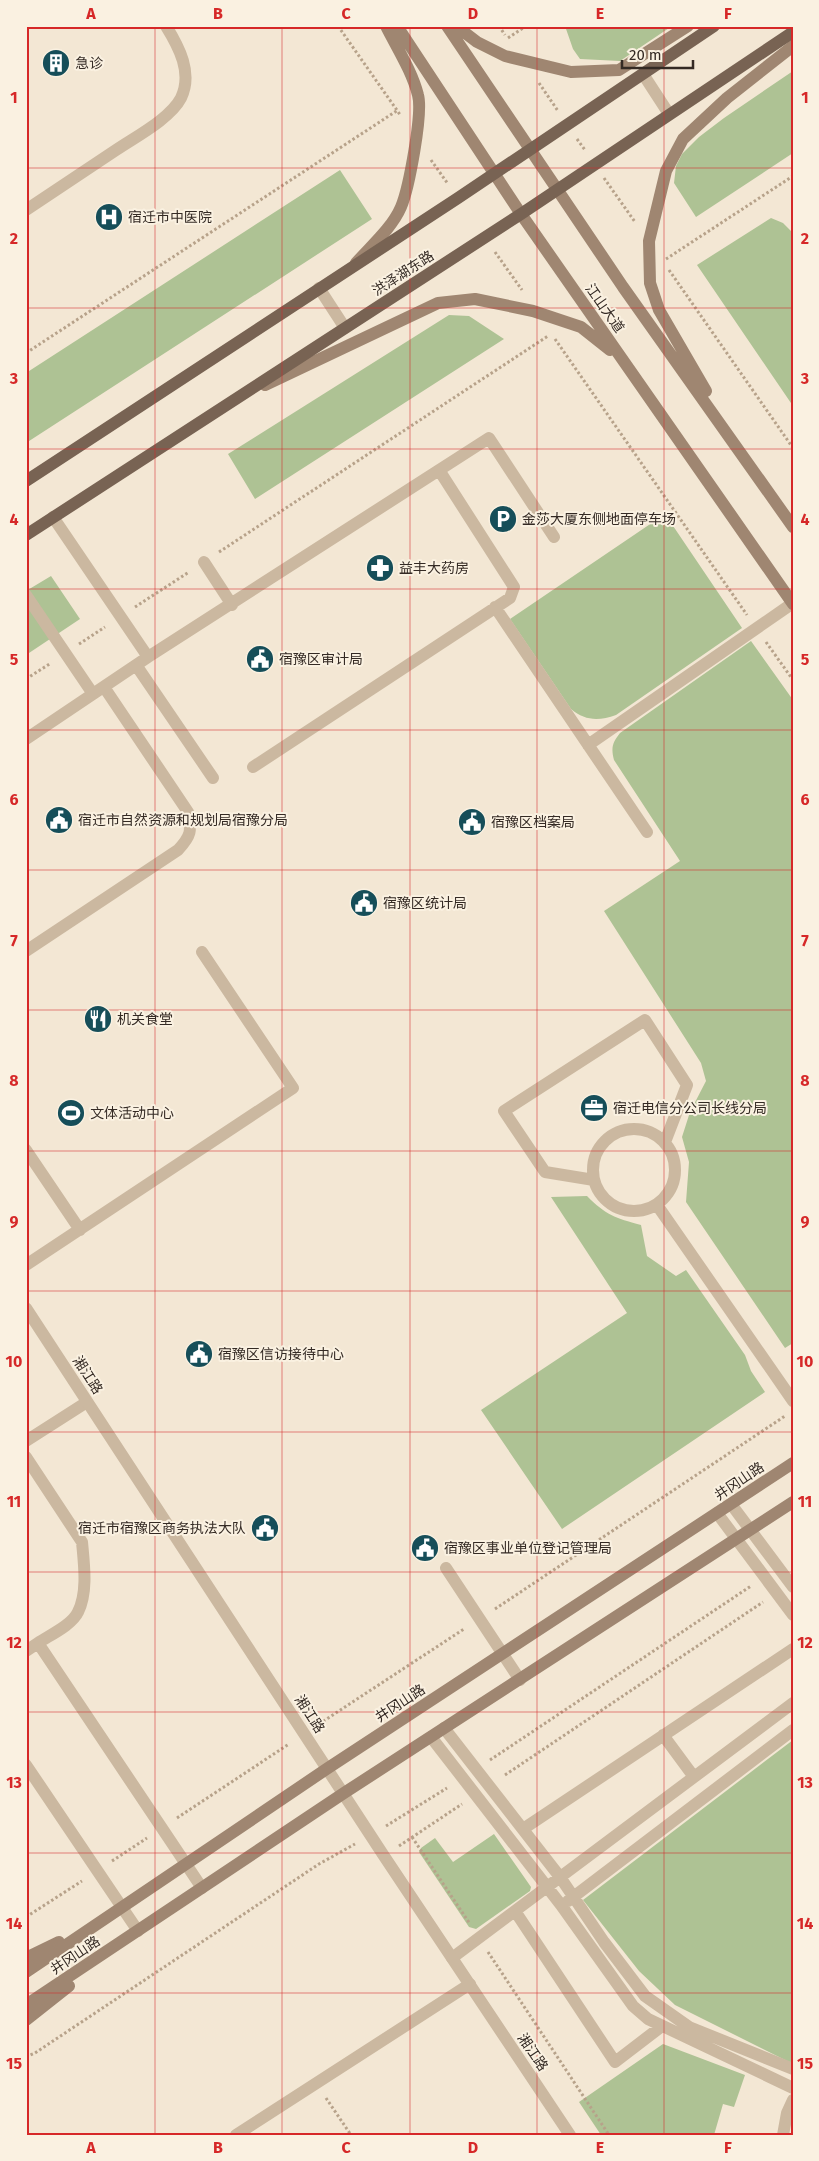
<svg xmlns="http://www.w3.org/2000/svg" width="819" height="2161" font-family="'Fira Sans','Noto Sans SC',sans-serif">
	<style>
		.green { fill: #aec294 }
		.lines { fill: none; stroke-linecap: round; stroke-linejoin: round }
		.path { stroke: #b7a28a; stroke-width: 3; stroke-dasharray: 2.5 2.5; stroke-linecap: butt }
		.lane { stroke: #cbb8a0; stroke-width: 12 }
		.street { stroke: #cbb8a0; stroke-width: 12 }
		.secondary { stroke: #9f8671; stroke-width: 12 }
		.primary { stroke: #786353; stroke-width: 12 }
		.grid { fill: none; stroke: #d62828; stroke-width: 1; stroke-opacity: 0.55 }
		.labels { text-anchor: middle; stroke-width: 4; stroke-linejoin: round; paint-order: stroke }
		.poi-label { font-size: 14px; fill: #342a24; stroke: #faf1e1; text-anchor: start }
		.street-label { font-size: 14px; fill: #342a24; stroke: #faf1e1 }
		.neatline { fill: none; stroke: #d62828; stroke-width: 2 }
		.grid-label { font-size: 16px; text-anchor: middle; font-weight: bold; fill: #d62828 }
	</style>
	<rect width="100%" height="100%" fill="#f3e7d4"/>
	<!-- green -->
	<path class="green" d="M565,26H672L620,61L580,59L573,49Z
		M793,71V153L696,217L674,183L676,166L682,154L699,137L724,118Z
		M340,170L372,219L26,443V373Z
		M771,218L783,223L793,233V406L697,265Z
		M449,315L469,316L504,339L255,499L228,454Z
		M665,514L742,628L616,715C599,721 585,721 571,709L510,619Z
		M51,576L80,619L26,655V591Z
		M751,641L793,700V1343L785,1348L686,1202L689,1162L682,1137L690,1112L706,1081L701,1063L604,911L680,861L614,760C611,748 612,743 620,733Z
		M587,1196C606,1215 615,1218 641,1225L647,1256L676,1276L686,1270L745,1355L751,1371L765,1392L562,1529L481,1410L627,1313L551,1197Z
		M793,1740V2064L675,2005L639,1971L583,1900Z
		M494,1834L531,1887L530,1891L476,1929L469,1927L419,1852L421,1848L435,1838L453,1862Z
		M663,2044L745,2075L734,2107L723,2104L714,2135H601L579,2102Z"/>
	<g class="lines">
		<!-- path -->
		<path class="path" d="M338,26L401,116
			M499,26L505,35
			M508,38L526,26
			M539,83L558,111
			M577,139L585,150
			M431,160L448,184
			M604,178L635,222
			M495,252L522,290
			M666,259L793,176
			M669,270L793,448
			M555,339L747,615
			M26,353L398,110
			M219,552L548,336
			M135,607L189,572
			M766,642L793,680
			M79,644L105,627
			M26,679L51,663
			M495,1609L785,1416
			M319,1724L464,1629
			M490,1760L751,1586
			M505,1775L763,1602
			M177,1818L289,1744
			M386,1826L447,1788
			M412,1837L470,1924
			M399,1846L462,1804
			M112,1861L147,1838
			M26,1917L82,1881
			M488,1952L609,2135
			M26,2057L35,2053L319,1864L355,1844
			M326,2098L351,2135"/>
		<!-- lane -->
		<path class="lane" d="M643,74L669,114
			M26,210C56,190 86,170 116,150C135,137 170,119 181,98C193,73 179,47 166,26
			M319,288L345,328
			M204,562L232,605
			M26,595L93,694
			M495,607L647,832
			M148,657L489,438L554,537
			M136,665L213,778
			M26,739L148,657L53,517
			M588,745L793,603
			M253,767L510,598L514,587L439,470
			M26,951L178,850C191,836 192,831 188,812L104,687
			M593 1170a41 41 0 1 1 82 0a41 41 0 1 1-82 0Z
			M26,1150L80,1230
			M594,1180L545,1172L504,1111L645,1020L687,1085L665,1142
			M657,1205L793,1401
			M26,1265L293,1088L202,952
			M26,1441L87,1402
			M26,1457L82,1542C84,1564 88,1592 78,1612C72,1625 50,1635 38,1643
			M731,1504L793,1587
			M717,1513L793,1615
			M446,1568L520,1680
			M26,1651L38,1643L202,1888
			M444,1728L560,1877L604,1942L645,1996L689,2027L793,2069
			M663,1735L694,1777
			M431,1737L561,1905L633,2006L648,2019L793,2088
			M26,1765L138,1931
			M523,1829L793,1649
			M568,1901L793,1730
			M515,1911L615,2062L662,2026
			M452,1958L793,1703
			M236,2135L470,1984
			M783,2135L787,2113L793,2100"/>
		<!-- street -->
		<path class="street" d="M26,1308L384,1856L570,2135"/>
		<!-- secondary -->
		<path class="secondary" d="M397,26L521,214L793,604
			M447,26L623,287L793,527
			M456,26L477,42L505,56L571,72L619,70L688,26
			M356,263C371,246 392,228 401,207C409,188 423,113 418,95C412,71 397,48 386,26
			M265,385L438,303L475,299L533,311L581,327L610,350
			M706,391L659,310L650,283L649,241L666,171L683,139L727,98L793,46
			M26,1958L59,1942
			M26,1972L328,1768L793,1463
			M26,2005L344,1793L793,1502
			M26,2020L69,1986"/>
		<!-- primary -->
		<path class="primary" d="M26,481L458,198L714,26
			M26,535L521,214L793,32"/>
	</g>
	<!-- grid -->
	<path class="grid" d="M155,26V2135M282,26V2135M410,26V2135M537,26V2135M664,26V2135M26,168H793M26,308H793M26,449H793M26,589H793M26,730H793M26,870H793M26,1010H793M26,1151H793M26,1291H793M26,1432H793M26,1572H793M26,1712H793M26,1853H793M26,1993H793"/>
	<!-- icons -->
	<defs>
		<symbol id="building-disc" viewBox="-11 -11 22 22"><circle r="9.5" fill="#164e59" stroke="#faf1e1"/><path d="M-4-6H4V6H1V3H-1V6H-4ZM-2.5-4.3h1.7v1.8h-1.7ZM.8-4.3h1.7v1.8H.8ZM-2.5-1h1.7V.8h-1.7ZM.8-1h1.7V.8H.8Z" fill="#fff"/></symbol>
		<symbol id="hospital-disc" viewBox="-11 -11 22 22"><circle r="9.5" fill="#164e59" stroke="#faf1e1"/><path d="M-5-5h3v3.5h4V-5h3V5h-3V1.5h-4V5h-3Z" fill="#fff"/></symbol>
		<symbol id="parking-disc" viewBox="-11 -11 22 22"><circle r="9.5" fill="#164e59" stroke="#faf1e1"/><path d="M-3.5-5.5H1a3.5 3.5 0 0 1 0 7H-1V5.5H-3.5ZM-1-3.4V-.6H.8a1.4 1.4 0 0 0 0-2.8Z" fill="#fff"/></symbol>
		<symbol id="pharmacy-disc" viewBox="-11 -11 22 22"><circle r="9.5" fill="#164e59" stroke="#faf1e1"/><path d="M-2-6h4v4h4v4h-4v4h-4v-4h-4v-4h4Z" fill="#fff"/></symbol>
		<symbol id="civic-disc" viewBox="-11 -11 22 22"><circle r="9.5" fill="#164e59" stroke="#faf1e1"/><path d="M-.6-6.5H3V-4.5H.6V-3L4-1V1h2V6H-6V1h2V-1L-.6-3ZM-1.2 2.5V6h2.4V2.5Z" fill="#fff"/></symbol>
		<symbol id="restaurant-disc" viewBox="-11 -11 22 22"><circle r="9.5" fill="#164e59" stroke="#faf1e1"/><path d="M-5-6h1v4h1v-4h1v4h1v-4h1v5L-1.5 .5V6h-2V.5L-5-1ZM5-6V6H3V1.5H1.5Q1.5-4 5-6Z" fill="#fff"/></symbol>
		<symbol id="office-disc" viewBox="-11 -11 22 22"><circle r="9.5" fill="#164e59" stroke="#faf1e1"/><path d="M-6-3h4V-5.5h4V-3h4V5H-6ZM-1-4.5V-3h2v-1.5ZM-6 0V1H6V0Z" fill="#fff"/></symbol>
		<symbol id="stadium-disc" viewBox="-11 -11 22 22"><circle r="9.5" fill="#164e59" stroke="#faf1e1"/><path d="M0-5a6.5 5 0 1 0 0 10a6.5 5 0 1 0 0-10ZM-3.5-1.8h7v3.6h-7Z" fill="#fff"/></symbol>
	</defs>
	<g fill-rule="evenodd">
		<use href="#building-disc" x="40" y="47" width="32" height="32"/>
		<use href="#hospital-disc" x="93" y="201" width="32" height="32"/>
		<use href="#parking-disc" x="487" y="503" width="32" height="32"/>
		<use href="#pharmacy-disc" x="364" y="552" width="32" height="32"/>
		<use href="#civic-disc" x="244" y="643" width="32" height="32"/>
		<use href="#civic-disc" x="43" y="804" width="32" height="32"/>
		<use href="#civic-disc" x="456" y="806" width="32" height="32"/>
		<use href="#civic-disc" x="348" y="887" width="32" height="32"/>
		<use href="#restaurant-disc" x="82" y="1003" width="32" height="32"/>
		<use href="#office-disc" x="578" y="1092" width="32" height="32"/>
		<use href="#stadium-disc" x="55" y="1097" width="32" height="32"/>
		<use href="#civic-disc" x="183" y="1338" width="32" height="32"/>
		<use href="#civic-disc" x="249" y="1512" width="32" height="32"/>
		<use href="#civic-disc" x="409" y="1532" width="32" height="32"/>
	</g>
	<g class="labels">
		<!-- poi labels -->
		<g class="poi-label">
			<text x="75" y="68">急诊</text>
			<text x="128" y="222">宿迁市中医院</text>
			<text x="522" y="524">金莎大厦东侧地面停车场</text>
			<text x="399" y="573">益丰大药房</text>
			<text x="279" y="664">宿豫区审计局</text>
			<text x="78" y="825">宿迁市自然资源和规划局宿豫分局</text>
			<text x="491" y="827">宿豫区档案局</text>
			<text x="383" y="908">宿豫区统计局</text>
			<text x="117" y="1024">机关食堂</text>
			<text x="613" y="1113">宿迁电信分公司长线分局</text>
			<text x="90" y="1118">文体活动中心</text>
			<text x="218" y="1359">宿豫区信访接待中心</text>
			<text x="246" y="1533" text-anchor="end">宿迁市宿豫区商务执法大队</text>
			<text x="444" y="1553">宿豫区事业单位登记管理局</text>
		</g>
		<!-- street labels -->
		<g class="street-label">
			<text transform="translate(403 273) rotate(-33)" y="5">洪泽湖东路</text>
			<text transform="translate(605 308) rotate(55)" y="5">江山大道</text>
			<text transform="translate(88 1375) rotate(57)" y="5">湘江路</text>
			<text transform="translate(739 1481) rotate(-34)" y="5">井冈山路</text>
			<text transform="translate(400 1703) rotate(-33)" y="5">井冈山路</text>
			<text transform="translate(310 1714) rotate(57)" y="5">湘江路</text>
			<text transform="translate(75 1955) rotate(-34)" y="5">井冈山路</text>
			<text transform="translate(533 2052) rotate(56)" y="5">湘江路</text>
		</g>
	</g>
	<!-- border -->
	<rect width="819" height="2161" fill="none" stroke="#faf1e1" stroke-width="55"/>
	<!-- scale -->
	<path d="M622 60v8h71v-8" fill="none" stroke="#342a24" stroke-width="2.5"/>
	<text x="629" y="60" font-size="15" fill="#342a24" stroke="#faf1e1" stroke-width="4" paint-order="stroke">20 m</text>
	<rect x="28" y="28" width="764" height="2106" class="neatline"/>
	<g class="grid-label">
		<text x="91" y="19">A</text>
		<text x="218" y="19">B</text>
		<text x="346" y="19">C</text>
		<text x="473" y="19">D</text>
		<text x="600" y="19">E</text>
		<text x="728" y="19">F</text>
		<text x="14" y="103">1</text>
		<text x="805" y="103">1</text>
		<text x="14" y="244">2</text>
		<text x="805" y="244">2</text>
		<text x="14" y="384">3</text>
		<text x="805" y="384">3</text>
		<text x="14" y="525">4</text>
		<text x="805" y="525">4</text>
		<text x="14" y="665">5</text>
		<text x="805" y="665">5</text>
		<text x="14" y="805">6</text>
		<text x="805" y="805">6</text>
		<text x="14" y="946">7</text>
		<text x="805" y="946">7</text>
		<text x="14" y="1086">8</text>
		<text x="805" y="1086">8</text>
		<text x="14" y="1227">9</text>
		<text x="805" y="1227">9</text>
		<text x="14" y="1367">10</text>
		<text x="805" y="1367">10</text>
		<text x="14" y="1507">11</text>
		<text x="805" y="1507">11</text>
		<text x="14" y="1648">12</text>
		<text x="805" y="1648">12</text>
		<text x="14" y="1788">13</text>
		<text x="805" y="1788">13</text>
		<text x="14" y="1929">14</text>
		<text x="805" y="1929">14</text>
		<text x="14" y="2069">15</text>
		<text x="805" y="2069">15</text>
		<text x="91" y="2153">A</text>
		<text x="218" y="2153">B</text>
		<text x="346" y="2153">C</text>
		<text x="473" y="2153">D</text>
		<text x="600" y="2153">E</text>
		<text x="728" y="2153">F</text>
	</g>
</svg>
